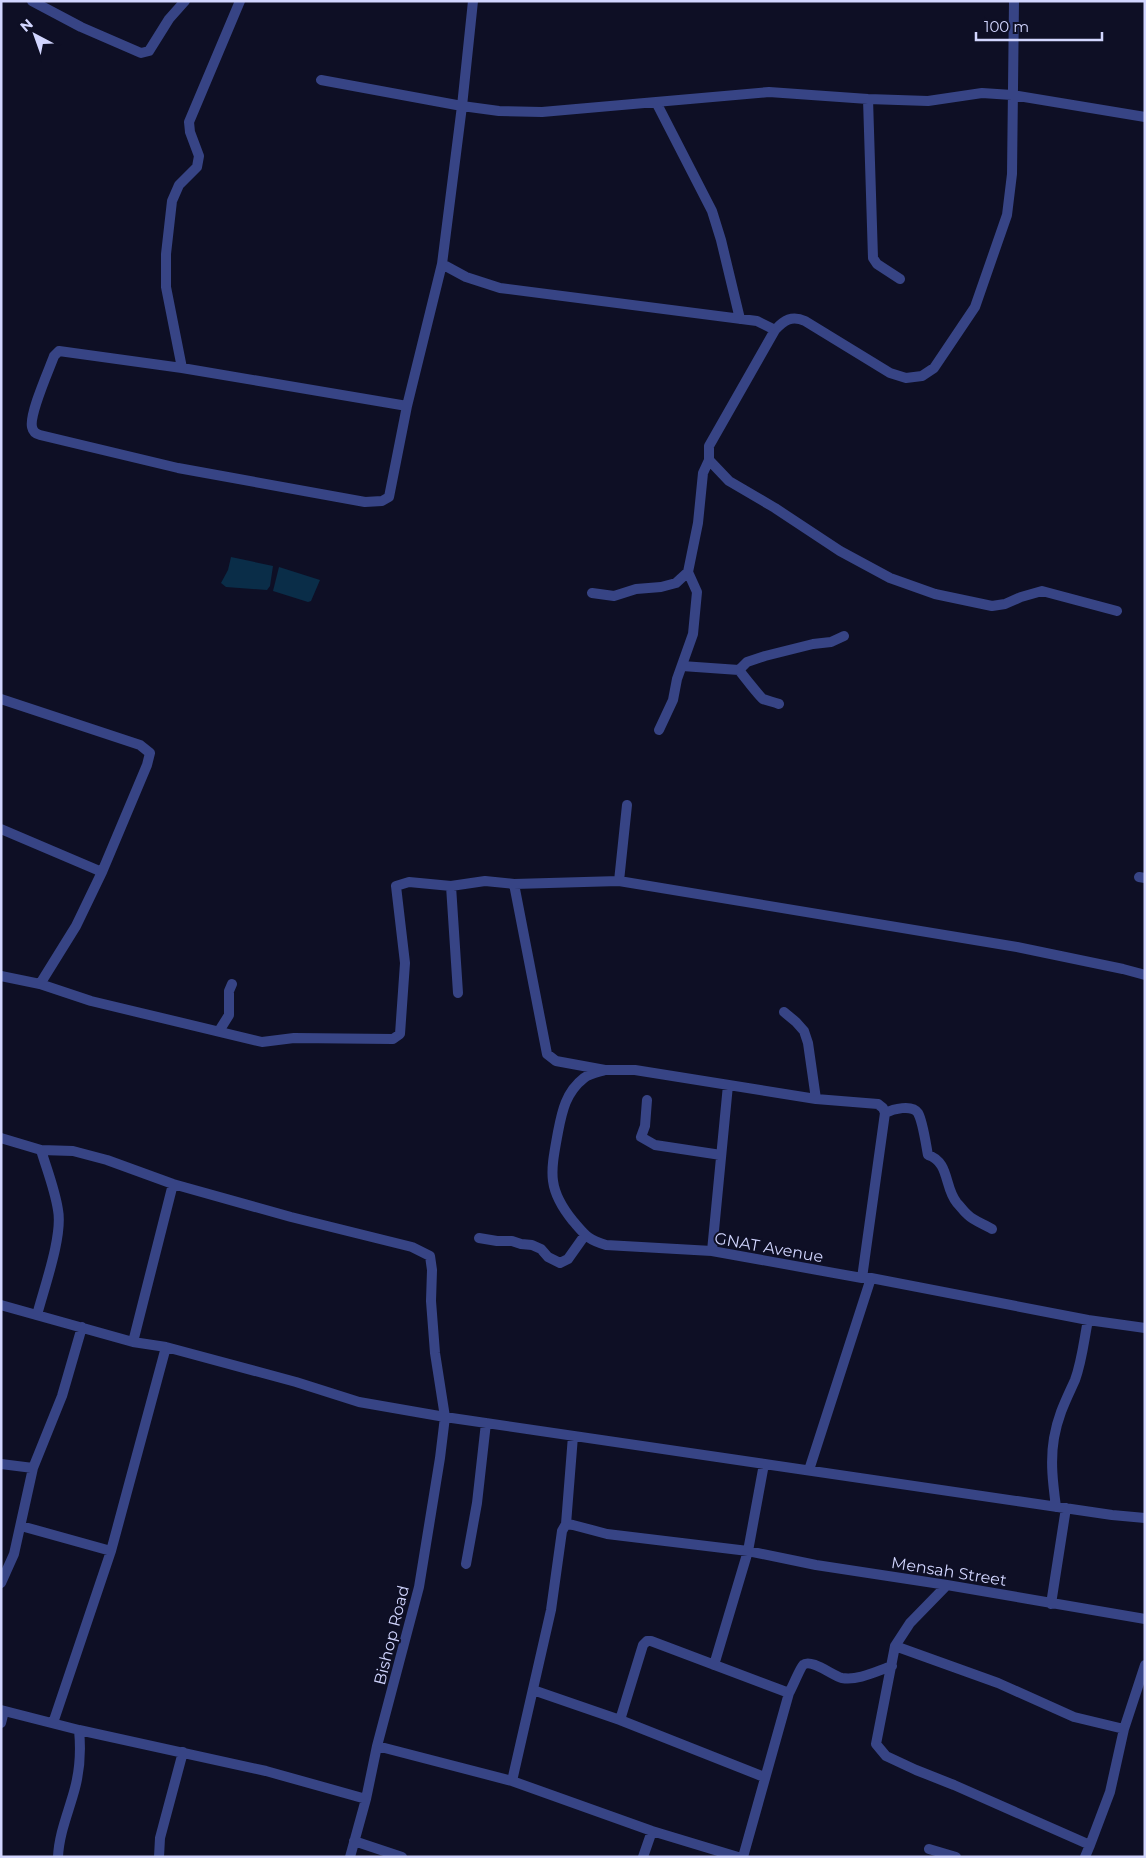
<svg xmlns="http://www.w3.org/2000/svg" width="1146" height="1858" font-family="Montserrat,sans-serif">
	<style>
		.water { fill: #0a2d48 }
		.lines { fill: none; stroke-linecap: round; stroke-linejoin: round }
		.minor { stroke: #374485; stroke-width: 10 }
		.labels { text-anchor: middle; stroke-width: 4; stroke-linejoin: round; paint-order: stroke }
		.street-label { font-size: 16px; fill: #d2d6ff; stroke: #0e0f25 }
	</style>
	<rect width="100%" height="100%" fill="#0e0f25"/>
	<!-- water -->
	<path class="water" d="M231,557L273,566L270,586L267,590L226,587L221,583L228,570Z
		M279,567L320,580L311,601L308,602L273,591Z"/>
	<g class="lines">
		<!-- minor -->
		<path class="minor" d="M32,1L81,27L141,53L149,51L169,19L185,1
			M473,1L462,106L499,111L542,112L769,92L868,99L928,101L982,93L1012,95L1145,117
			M321,80L462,106L442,264L466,277L500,288L757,321L775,330C784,320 792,315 805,321L890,373L906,378L922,376L934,368L975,307L1007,215L1012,174L1014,1
			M868,99L873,258L877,264L900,279
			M656,102L712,211L721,240L740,319
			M775,330L709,446V460L729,481L775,508L840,551L890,578L935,594L992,606L1005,604L1021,597L1042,591L1117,611
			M182,368L166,287V254L172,201L179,185L197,167L199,156L190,132L189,122L240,1
			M407,406L182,368L59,351L54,356C49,370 29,414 32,427C33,432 36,434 40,435L178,468L365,502L382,501L389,497L407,406L442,264
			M592,593L614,596L636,589L661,587L676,583L688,572
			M682,666L739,670C742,674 760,697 763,699C768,701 774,702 779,704
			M739,670L747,662L765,656L813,644L831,642L844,636
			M1,699L140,745L150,753L147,765L102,872L76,926L40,984L1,976
			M659,730L673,700L677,679L693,634L697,592L688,572L698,523L703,473L709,460
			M1,829L102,872
			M1139,877L1145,878
			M619,881L627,805
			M514,884L547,1054L556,1061L605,1070H635L816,1099L878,1104L883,1108L885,1113L862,1278
			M451,886L458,993
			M40,984L91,1001L262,1042L294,1038L393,1039L400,1034L405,963L396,886L409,882L451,886L485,881L514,884L619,881L1017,947L1123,969L1145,975
			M784,1012L796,1022L804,1031L808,1043L816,1099
			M219,1031L229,1015V991L232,984
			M605,1070C599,1072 589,1074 584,1078C566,1092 562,1111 558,1132C551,1171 546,1188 573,1221C586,1236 587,1239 606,1245L712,1251L862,1278H871L1088,1320L1145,1328
			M647,1100L645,1126L641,1137L655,1145L721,1155
			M885,1113C893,1109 912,1104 918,1113C923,1122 926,1145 928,1155C950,1162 944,1188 957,1203C961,1207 964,1212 968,1215C974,1221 984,1224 992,1229
			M1,1138L41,1150L73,1151L107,1160L173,1184L291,1217L412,1247L430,1256L432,1270L431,1301L435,1353L445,1417L440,1458L419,1587L377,1746L366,1799L350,1857
			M479,1238L497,1241H512L521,1244L532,1245L541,1249L548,1257L560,1263L568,1259L585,1235
			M712,1251L728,1085
			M1,1305L133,1342L166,1347L296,1382L359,1402L445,1417L1112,1515L1145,1518
			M37,1315C44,1288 63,1236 58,1210C55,1190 47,1170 41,1150
			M133,1342L173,1184
			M1,1464L33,1468
			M809,1470L871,1278
			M1056,1507C1053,1484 1050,1461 1054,1438C1058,1415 1066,1400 1075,1380C1082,1361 1084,1340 1088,1320
			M566,1524L573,1436
			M21,1526L111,1551
			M466,1564L477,1503L486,1423
			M1,1583L14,1554L33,1468L62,1396L82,1327
			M947,1585L910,1623L895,1646L876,1744L886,1756L916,1770L954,1785L1090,1845L1110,1792L1124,1729L1145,1665
			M1051,1604L1066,1508
			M895,1646L998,1683L1074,1717L1124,1729
			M714,1665L748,1551L764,1464
			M533,1690L620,1720L764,1777
			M1,1710L79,1730L266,1771L366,1799
			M620,1720L643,1645L647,1641H651L789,1693
			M1,1723L4,1711
			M53,1723L111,1551L166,1347
			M377,1746L512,1781L652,1831L738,1857
			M512,1781L551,1610L562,1531L566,1524L573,1525L607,1534L748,1551L816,1565L947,1585L1145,1619
			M354,1841L402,1857
			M929,1849L956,1857
			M58,1857C59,1833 69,1811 75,1788C80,1769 81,1750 79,1730
			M159,1857L160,1838L183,1752
			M643,1857L652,1831
			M743,1857L789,1693C792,1688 801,1666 803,1665C811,1658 833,1676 842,1678C858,1681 877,1671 892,1666
			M1085,1857L1090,1845"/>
	</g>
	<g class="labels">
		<!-- street labels -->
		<g class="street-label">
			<text transform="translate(769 1247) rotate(10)" y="6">GNAT Avenue</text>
			<text transform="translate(949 1571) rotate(9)" y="6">Mensah Street</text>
			<text transform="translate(391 1635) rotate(-76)" y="6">Bishop Road</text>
		</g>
	</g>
	<!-- border -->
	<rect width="1146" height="1858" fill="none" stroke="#d2d6ff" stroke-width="5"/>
	<!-- north arrow -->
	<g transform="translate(35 35) rotate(319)" stroke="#0e0f25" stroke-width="4" paint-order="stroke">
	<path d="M0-4L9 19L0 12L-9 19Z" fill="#d2d6ff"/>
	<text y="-8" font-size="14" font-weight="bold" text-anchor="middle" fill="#d2d6ff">N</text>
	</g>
	<!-- scale -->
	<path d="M976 32v8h126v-8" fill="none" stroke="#d2d6ff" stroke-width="2.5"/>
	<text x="984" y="32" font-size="15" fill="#d2d6ff" stroke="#0e0f25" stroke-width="4" paint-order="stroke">100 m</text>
</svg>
